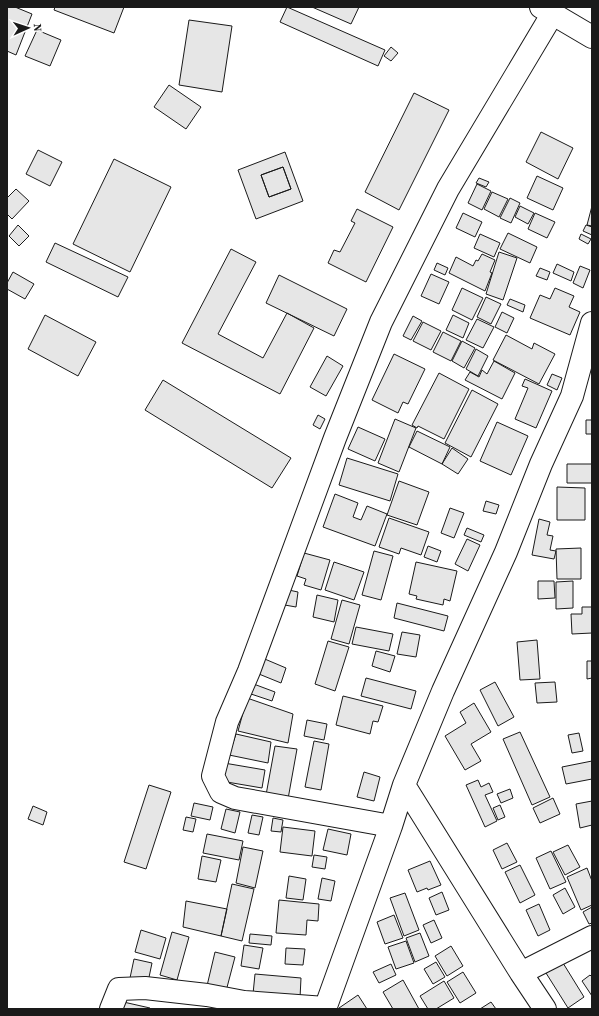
<svg xmlns="http://www.w3.org/2000/svg" width="599" height="1016" font-family="'Source Serif 4',serif">
	<style>
		.building { fill: #e6e6e6; stroke: #1a1a1a; fill-rule: evenodd }
		.lines { fill: none; stroke-linecap: round; stroke-linejoin: round }
		.minor-casing { stroke: #1a1a1a; stroke-width: 24 }
		.major-casing { stroke: #1a1a1a; stroke-width: 24 }
		.minor { stroke: #fff; stroke-width: 22 }
		.major { stroke: #fff; stroke-width: 22 }
	</style>
	<rect width="100%" height="100%" fill="#fff"/>
	<!-- building -->
	<path class="building" d="M7,7H15L32,14L16,55L7,51Z
		M55,7H124L114,33L54,10Z
		M287,7L385,50L378,66L280,22Z
		M312,7H359L351,24Z
		M189,20L232,26L222,92L179,85Z
		M37,30L61,40L50,66L25,56Z
		M391,47L398,53L391,61L384,56Z
		M169,85L201,107L186,129L154,107Z
		M414,93L449,110L399,210L365,192Z
		M541,132L573,148L558,179L526,162Z
		M38,150L62,162L50,186L26,174Z
		M285,152L303,201L256,219L238,170ZM283,167L291,189L269,197L261,175Z
		M114,159L171,187L130,272L73,244Z
		M283,167L291,189L269,197L261,175Z
		M537,176L563,188L553,210L527,198Z
		M479,178L489,182L486,187L476,183Z
		M477,184L491,191L482,210L468,203Z
		M16,189L29,201L12,219L7,214V198Z
		M492,192L508,199L499,217L484,209Z
		M510,198L520,203L511,223L500,218Z
		M520,206L534,213L528,224L515,217Z
		M592,206V226L587,225Z
		M357,209L393,227L366,282L328,263L334,250L340,252L355,223L351,221Z
		M463,213L482,222L475,237L456,228Z
		M535,213L555,222L547,238L528,229Z
		M18,225L29,236L19,246L9,236Z
		M586,225L592,227V235L583,231Z
		M508,233L537,247L530,263L500,249Z
		M480,234L500,243L494,257L474,248Z
		M581,234L591,239L588,244L579,239Z
		M55,243L128,277L118,297L46,262Z
		M231,249L256,262L218,334L263,358L287,313L314,328L280,394L182,343Z
		M499,252L517,258L503,300L486,294Z
		M482,254L495,260L490,272L492,273L485,291L449,273L456,257L473,266L476,260L478,261Z
		M437,263L448,268L445,275L434,270Z
		M557,264L574,272L571,281L553,273Z
		M580,266L590,270L583,288L573,283Z
		M540,268L550,272L547,280L536,276Z
		M13,272L34,284L25,299L7,289V283Z
		M431,274L449,282L439,304L421,296Z
		M279,275L347,309L334,336L266,303Z
		M462,288L483,298L472,320L452,310Z
		M555,288L574,296L569,307L580,312L570,335L530,318L540,295L550,299Z
		M486,297L501,304L491,324L477,317Z
		M510,299L525,305L523,312L507,305Z
		M502,312L514,318L507,333L495,327Z
		M45,315L96,342L78,376L28,349Z
		M453,315L469,323L463,338L446,330Z
		M413,316L422,321L411,340L403,336Z
		M477,319L494,327L483,348L466,340Z
		M423,322L441,331L431,350L413,341Z
		M443,332L461,341L451,361L433,352Z
		M506,335L532,349L534,343L555,354L539,384L493,360Z
		M462,341L475,348L464,368L452,361Z
		M476,349L488,356L478,376L466,369Z
		M394,354L425,369L408,404L403,402L398,413L372,400Z
		M327,356L343,366L326,396L310,387Z
		M494,361L515,373L502,399L465,380L470,372L479,377L482,370L487,374Z
		M439,373L469,389L444,439L418,426L417,428L412,425Z
		M552,374L562,378L557,390L547,385Z
		M525,379L552,391L536,428L515,419L528,388L522,386Z
		M163,380L291,458L272,488L145,410Z
		M472,390L498,404L471,457L445,443Z
		M318,415L325,419L320,429L313,425Z
		M395,419L416,428L399,472L378,463Z
		M586,420H592V434H586Z
		M497,422L528,436L511,475L480,461Z
		M358,427L385,439L375,461L348,449Z
		M417,431L450,447L442,464L409,447Z
		M452,448L468,459L458,474L442,464Z
		M347,458L398,474L390,501L339,485Z
		M567,464H592V483H567Z
		M399,481L429,492L417,525L387,515Z
		M557,487L585,488V520H557Z
		M335,494L358,503L353,517L361,520L367,506L387,514L375,546L323,527Z
		M486,501L499,505L496,514L483,511Z
		M450,508L464,513L454,538L441,533Z
		M389,518L429,532L421,555L401,548L399,554L379,547Z
		M539,519L550,522L547,535L553,536L550,550L556,551L554,559L532,555Z
		M467,528L484,535L481,542L464,535Z
		M467,539L480,545L468,571L455,564Z
		M428,546L441,551L437,562L424,557Z
		M581,548V579H557L556,549Z
		M374,551L393,556L381,600L362,595Z
		M304,553L330,560L321,590L304,585L306,579L297,576Z
		M334,562L364,572L354,600L325,590Z
		M416,562L457,571L450,601L444,599L443,605L416,599L417,596L409,594Z
		M538,581H554L555,598L538,599Z
		M573,581V608L556,609V582Z
		M284,589L298,592L296,607L279,604Z
		M317,595L338,600L334,622L313,617Z
		M342,600L360,605L349,644L331,639Z
		M397,603L448,616L444,631L394,618Z
		M582,607H592V633L572,634L571,614H582Z
		M356,627L393,634L389,651L352,644Z
		M402,632L420,635L416,657L397,654Z
		M537,640L540,679L520,680L517,642Z
		M328,641L349,647L335,691L315,684Z
		M376,651L395,656L390,672L372,666Z
		M260,657L286,668L281,683L254,672Z
		M587,661H592V678L587,679Z
		M366,678L416,691L411,709L361,696Z
		M495,682L514,717L498,726L480,690Z
		M555,682L557,702L537,703L535,683Z
		M251,683L275,692L272,701L248,693Z
		M343,696L383,706L378,722L373,721L370,734L336,725Z
		M247,698L293,714L288,743L238,731Z
		M474,703L491,732L471,744L481,761L465,770L445,736L466,723L460,712Z
		M307,720L327,724L324,740L304,736Z
		M520,732L550,797L532,805L503,739Z
		M579,733L583,751L572,753L568,735Z
		M236,734L271,742L268,763L229,755Z
		M314,741L329,744L321,790L305,787Z
		M275,746L297,749L288,799L266,795Z
		M592,761V779L566,784L562,767Z
		M224,763L265,770L262,788L221,781Z
		M364,772L380,777L374,801L357,797Z
		M478,780L481,787L489,783L493,792L485,795L497,821L485,827L466,785Z
		M149,785L171,792L146,869L124,862Z
		M510,789L513,798L501,803L497,794Z
		M553,798L560,814L540,823L533,808Z
		M592,801V825L580,828L576,804Z
		M194,803L213,807L210,820L191,816Z
		M500,805L505,817L498,820L493,808Z
		M33,806L47,812L43,825L28,819Z
		M226,809L240,812L235,833L221,829Z
		M252,815L263,817L259,835L248,833Z
		M186,817L196,819L193,832L183,830Z
		M273,818L283,820L281,832L271,831Z
		M283,827L315,831L312,856L280,852Z
		M328,829L351,834L347,855L323,850Z
		M207,834L243,841L239,860L203,853Z
		M507,843L517,862L502,869L493,850Z
		M568,845L580,867L565,875L553,852Z
		M243,847L263,851L255,888L236,883Z
		M551,851L566,882L550,889L536,858Z
		M314,855L327,857L325,869L312,867Z
		M202,856L221,860L216,882L198,879Z
		M430,861L441,885L428,890L427,888L417,892L408,870Z
		M520,865L535,895L520,903L505,872Z
		M587,868L592,881V905L581,910L567,877Z
		M289,876L306,879L303,900L286,898Z
		M322,878L335,881L331,901L318,899Z
		M232,884L254,889L242,941L221,936Z
		M565,888L575,907L563,914L553,895Z
		M442,892L449,910L436,915L429,898Z
		M405,893L419,930L404,936L390,898Z
		M279,900L319,904L318,921L307,920L306,935L276,933Z
		M186,901L227,909L221,936L183,927Z
		M539,904L550,930L538,936L526,910Z
		M592,907V923L589,924L583,912Z
		M394,915L403,938L385,944L377,922Z
		M434,920L442,938L431,943L423,925Z
		M141,930L166,938L160,959L135,952Z
		M172,932L189,937L177,980L160,975Z
		M420,933L429,956L415,962L406,938Z
		M250,934L272,936L271,945L249,943Z
		M406,941L414,963L396,969L388,947Z
		M244,945L263,948L259,969L241,966Z
		M451,946L463,966L447,976L435,956Z
		M286,948L305,949L303,965L285,964Z
		M215,952L235,957L225,995L206,990Z
		M134,959L152,963L148,982L130,978Z
		M436,962L445,977L433,984L424,969Z
		M563,963L584,997L568,1008L546,973Z
		M391,964L396,975L379,983L373,972Z
		M463,972L476,993L460,1003L447,982Z
		M255,974L301,978L300,998L253,994Z
		M590,975L592,977V996L582,981Z
		M403,980L419,1009H393L383,992Z
		M444,981L454,998L436,1009H428L420,996Z
		M358,995L367,1009H340L339,1008Z
		M119,1001L150,1008V1009H117Z
		M491,1002L496,1009H480Z"/>
	<g class="lines">
		<defs>
			<path id="minor" d="M404,785L521,973L545,1009
				M391,826L235,798L221,792L213,776L227,722L249,671L335,438L381,322L448,189L553,13
				M521,973L592,937
				M111,1009L119,989L145,988L207,995L244,1002L325,1008
				M325,1009L391,826L404,785L443,691L506,552L541,464L572,396L592,323"/>
			<path id="major" d="M541,7L592,37"/>
		</defs>
		<!-- minor casing -->
		<use href="#minor" class="minor-casing"/>
		<!-- major casing -->
		<use href="#major" class="major-casing"/>
		<!-- minor -->
		<use href="#minor" class="minor"/>
		<!-- major -->
		<use href="#major" class="major"/>
	</g>
	<!-- border -->
	<rect width="599" height="1016" fill="none" stroke="#1a1a1a" stroke-width="16"/>
	<!-- north arrow -->
	<g transform="translate(28 28) rotate(87)" stroke="#ffffff" stroke-width="3" paint-order="stroke">
	<path d="M0-3L7 15L0 10L-7 15Z" fill="#1a1a1a"/>
	<text y="-6" font-size="11" font-weight="bold" text-anchor="middle" fill="#1a1a1a">N</text>
	</g>
</svg>
